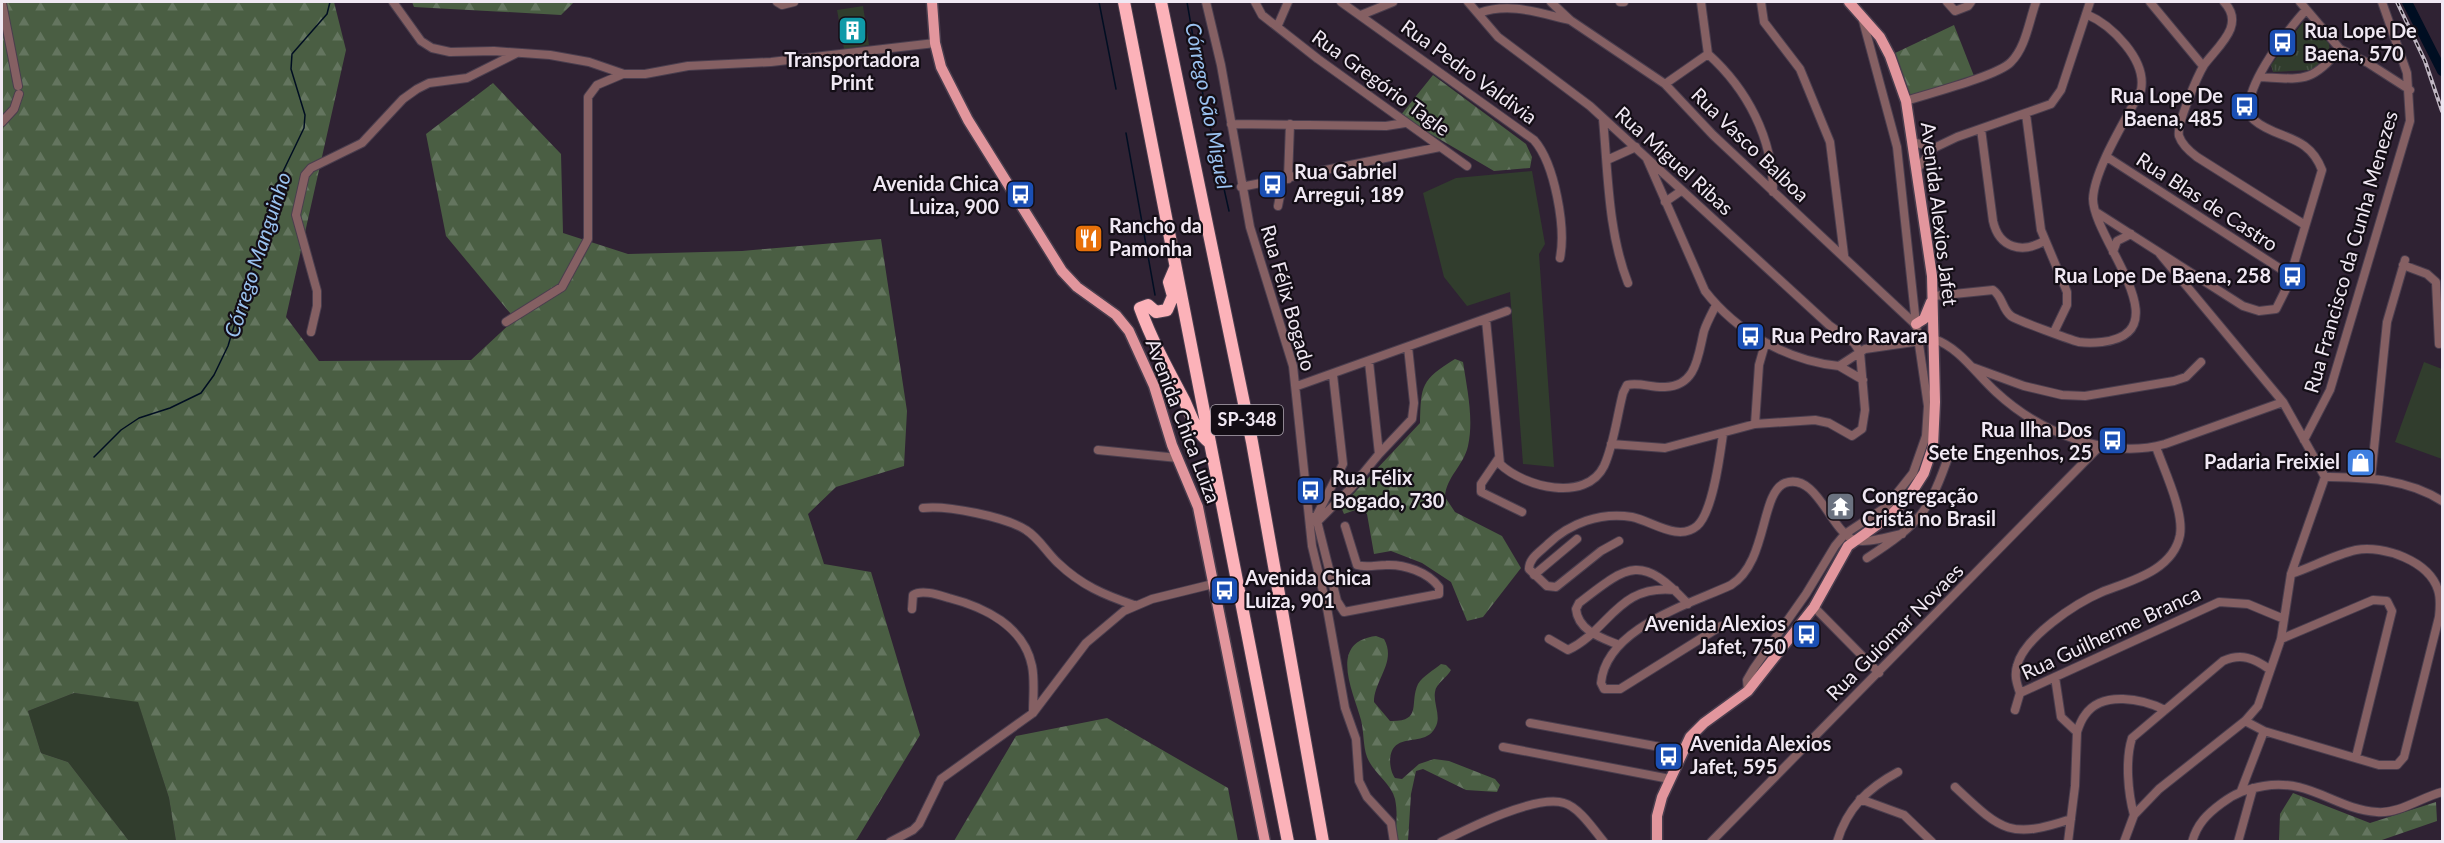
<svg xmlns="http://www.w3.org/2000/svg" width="2444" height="843" font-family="Lato,sans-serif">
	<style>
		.green { fill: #313d2d }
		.forest { fill: url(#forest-firs) }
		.park { fill: url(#park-tufts) }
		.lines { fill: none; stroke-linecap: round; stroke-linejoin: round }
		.stream { stroke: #000e22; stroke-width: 1.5 }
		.river { stroke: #000e22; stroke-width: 10 }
		.minor-casing { stroke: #4a3e4e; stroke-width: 10 }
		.major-casing { stroke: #4a3e4e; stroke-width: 13 }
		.highway-casing { stroke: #4a3e4e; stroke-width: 14 }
		.minor { stroke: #856063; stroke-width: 8 }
		.major { stroke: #e2969d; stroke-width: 10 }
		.highway { stroke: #fcb2b9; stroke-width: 12 }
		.rail-casing { stroke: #c0b7c3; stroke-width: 4 }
		.rail { stroke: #140e16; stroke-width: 1.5; stroke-dasharray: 4.5; stroke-linecap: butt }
		.labels { text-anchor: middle; stroke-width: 4.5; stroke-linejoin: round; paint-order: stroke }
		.shield { fill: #140e16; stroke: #aea7b1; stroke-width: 1.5 }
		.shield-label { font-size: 18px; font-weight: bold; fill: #f0e8f3 }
		.poi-label { font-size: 20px; font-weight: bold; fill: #f0e8f3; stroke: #140e16; text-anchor: start }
		.street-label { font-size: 20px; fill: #f0e8f3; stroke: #140e16 }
		.water-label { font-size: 21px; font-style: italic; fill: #9ac2f0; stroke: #140e16 }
	</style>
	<defs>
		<pattern id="forest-firs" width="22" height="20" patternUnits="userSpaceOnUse" patternTransform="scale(1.5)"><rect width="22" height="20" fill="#4a5e43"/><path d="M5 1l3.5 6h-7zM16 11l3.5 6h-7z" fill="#64755f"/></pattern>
		<pattern id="park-tufts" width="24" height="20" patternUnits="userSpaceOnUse" patternTransform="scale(1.5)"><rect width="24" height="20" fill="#313d2d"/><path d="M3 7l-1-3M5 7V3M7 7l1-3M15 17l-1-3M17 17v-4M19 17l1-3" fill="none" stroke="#455042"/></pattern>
	</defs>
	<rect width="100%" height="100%" fill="#2f2233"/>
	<!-- green -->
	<path class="green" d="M863,6L869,45L844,49L837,10Z
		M1532,171L1545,244L1539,254L1554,467L1523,464L1510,292L1467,306L1444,277L1423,193L1456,178Z
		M2424,362L2442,369V459L2395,442Z
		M74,693L138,701L169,798L176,841H129L68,762L41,753L28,711Z"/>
	<!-- forest -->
	<path class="forest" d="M2,2H334L346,50L286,317L319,361L471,360L515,319L446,236L426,134L493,83L561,154L563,233L628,254L742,251L881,239L907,411L904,466L836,487L808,514L824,564L871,572L920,735L857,839L853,842L176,841L169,798L138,702L74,693L28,711L41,753L68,762L129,841L2,842Z
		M412,2H574L561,15L414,7Z
		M1954,25L1974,76L1908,97L1893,54Z
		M1433,75L1526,144L1532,157L1530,168L1494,171L1400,116Z
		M1455,359L1463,362C1467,389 1474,419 1468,446C1464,465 1446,477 1445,497L1455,512L1502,536L1521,568L1483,617L1467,621L1451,582L1422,563L1391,551L1374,554L1367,514L1361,508L1344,514L1341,507L1420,423C1421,385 1421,380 1455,359Z
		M1376,636L1384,639C1397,662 1374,680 1374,702L1390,721C1423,722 1409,703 1418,684C1423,676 1434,670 1441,664L1446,665L1451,670C1447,678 1436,683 1435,692C1433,704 1442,717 1435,728C1427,743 1409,737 1398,744C1387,750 1389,770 1395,778L1402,779L1419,764L1434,759L1449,761L1495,779L1500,785L1497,792L1466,790L1423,769L1416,771L1411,794L1408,841H1395C1396,828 1398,813 1395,799C1391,783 1373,773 1367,757C1363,746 1364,732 1361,720C1354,693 1327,642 1376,636Z
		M1107,718L1228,788L1238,841H954L1016,736Z
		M2293,793L2370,823L2436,802L2437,821L2379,841H2279L2280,814Z"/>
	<!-- park -->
	<path class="park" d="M2303,22H2311L2329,44L2330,54L2311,70L2273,72L2271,65Z"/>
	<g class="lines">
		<!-- stream -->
		<path class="stream" d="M1099,2L1116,89
			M1187,2L1203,95L1229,211
			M1126,133L1155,295
			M94,457L121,430L139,418L170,408L201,393L214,375L228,346L277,184L304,128L305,115L291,69L292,54L327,14L330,2"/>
		<!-- river -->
		<path class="river" d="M2407,2L2442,71"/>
		<defs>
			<path id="minor" d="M393,2L421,41L432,48L450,52L494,51L550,55L589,62L624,74H645L688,66L771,62L935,43
				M777,2L782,5L794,2
				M1206,2L1221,65L1250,227L1293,366L1312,546L1327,608L1345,708L1356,739L1359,781L1367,797L1391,823L1394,842
				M1255,2L1262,15L1318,59L1467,166
				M1341,2L1534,140C1555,164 1566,228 1560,258
				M1468,2L1498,37L1590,106L1829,325L1854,343L1860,352L1865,410L1862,429L1852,436L1829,423L1815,420L1755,424L1665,448L1611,444
				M1551,2L1570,20L1665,84L1713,135L1915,324
				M1620,2H1624
				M1701,2L1708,54
				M1761,2L1764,22L1800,69L1830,142L1844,255
				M1947,2L1955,11L1968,6L1971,2
				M2150,2L2203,66
				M2224,2C2246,25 2218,46 2204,65C2198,75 2176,125 2179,136C2182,145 2189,151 2197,157L2305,225
				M2300,2L2340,49L2368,63L2410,90
				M2,3L18,86
				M1479,13C1510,2 1539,13 1570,20
				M1361,15L1393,2
				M1278,25L1288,2
				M1708,54C1747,89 1773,138 1773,192
				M2259,77C2302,79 2311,84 2340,49
				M1665,84L1708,54
				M1906,101C1927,94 1998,76 2011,62C2026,47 2029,21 2036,2
				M2026,114L2041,230L2067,292V305L2054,332
				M1603,119C1608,173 1608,232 1628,283
				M2,122L14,109L19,94
				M1231,124L1386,126L1405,123
				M1981,129L1993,221C1999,248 2022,254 2044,241
				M1913,142L1934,148
				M2107,157L2290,275
				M1647,159L1705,291C1736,331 1787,361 1839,366L1865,349L1934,339C1960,348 1976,374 1996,392C2039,432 2107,460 2165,444L2283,402
				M1607,160L1636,147
				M1917,169L1934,148L1957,137L2051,104L2061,90L2090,2
				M1288,179L1290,124
				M1241,187L1440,147
				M1665,202L1681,191
				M1278,206L1283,180
				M2096,212L2243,306L2259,311L2276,309L2287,287L2322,170C2308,133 2277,140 2254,120C2232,100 2290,27 2306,10
				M2113,252L2117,241L2131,234
				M2160,254L2283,402L2325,477
				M2403,265L2427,274L2436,282L2439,344
				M1934,296L1993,290C2003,297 2002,309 2011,316C2016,320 2071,340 2079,342C2086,343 2094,343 2102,342C2183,332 2093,239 2093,199C2094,169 2127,118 2141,90C2147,60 2112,25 2086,14
				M1486,320L1500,464C1524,487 1586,503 1604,466C1614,444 1617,416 1623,393L1627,385C1640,382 1652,388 1665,387C1697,386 1698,355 1704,331C1707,322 1712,313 1716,305
				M506,322L562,287L588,239V97L597,85L623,74
				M311,332L317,306V291L296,215L305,175L311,168L362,143L403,99L417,89L429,83L467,78L517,53
				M1839,366L1863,380
				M1972,367L2024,386L2062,395L2085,396L2174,381L2186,377L2201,362
				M1297,386L1507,311
				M1755,424L1759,365L1765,344
				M2304,440L2330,390L2410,121L2407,73L2382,2
				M1098,450L1178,458
				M1379,454L1412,419L1414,403L1408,347
				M1498,459L1481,484V492L1522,512
				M2325,477C2367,478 2406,478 2442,501
				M2371,478L2387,322L2405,260
				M923,508C947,505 1006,517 1026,530C1039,538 1047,553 1058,563C1081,585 1104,595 1134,605
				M1312,517H1316L1343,464L1333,375
				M1316,517L1337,601L1344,612L1439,594V587C1428,572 1404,564 1386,565C1377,565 1366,568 1357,565L1345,526
				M1318,521L1351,488L1379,454L1369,362
				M1619,541L1601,551L1556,587L1547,586L1529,569C1529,558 1540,552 1548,544C1570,523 1600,512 1632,517C1652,521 1678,542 1697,526C1713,512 1720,455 1723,434
				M1867,558C1921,523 1929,512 1950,452
				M1534,575L1577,539
				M1814,607L1879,673
				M912,609L913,595C922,589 939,595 949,598C984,607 1024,626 1032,666C1035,681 1033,697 1033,713
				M1721,626L1620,689H1604L1601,683C1606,628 1688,605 1731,585C1768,562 1760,493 1785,483C1816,472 1830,528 1852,539C1864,545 1889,536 1902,534
				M1549,639L1568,650C1610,630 1617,584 1675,590
				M2281,639L2373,600L2387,601L2392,611L2356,757
				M1619,645C1602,638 1578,631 1576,609L1579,603C1628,565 1641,553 1688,604
				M2055,677L2061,717L2077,732L2075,786L2068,842
				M1748,691L1747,680L1754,668L1806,594L1835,546L1845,534L1886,507L1913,473L1926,436L1928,406L1916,324L1897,147L1862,17
				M2020,693C2017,684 2014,676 2017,666C2024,637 2076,603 2102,592C2130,581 2173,571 2180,535C2184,511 2164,470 2156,447
				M2020,693L2219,602L2248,604L2284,619
				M2015,710L2020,693
				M2245,721L2264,731L2379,765H2397L2404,757L2439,617C2440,608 2441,599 2438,590C2429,561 2384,545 2356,550C2334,555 2312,567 2291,574
				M1530,723L1682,751
				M2077,732C2079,726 2081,720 2085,715C2102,690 2143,699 2165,710
				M1503,747L1670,779
				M1955,787C2001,830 2009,840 2071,819
				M2241,791L2264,731
				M1860,799L1904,815L1932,842
				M2134,815C2128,793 2125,760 2132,738L2223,661C2241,653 2254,658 2269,669
				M890,842L913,830L919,824L941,779L1033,713L1086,643L1124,611L1152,599L1213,584
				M1441,842C1467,829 1536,794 1564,803C1579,807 1594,830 1604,842
				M1711,842L2101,445
				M1837,842C1847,808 1868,788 1898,772
				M2124,842L2134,815L2159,789L2245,721L2258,706L2281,639L2291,574L2325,477
				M2192,842C2197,824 2207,814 2222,803C2235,793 2247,789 2264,786C2309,778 2335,809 2377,812C2399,814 2422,797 2442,792
				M2238,842L2253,788"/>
			<path id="major" d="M932,2L935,43L941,67L968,120L1062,271L1077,287L1116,315L1129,331L1154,386L1172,445L1198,507L1265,842
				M1916,324L1924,319L1931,302
				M1657,842V816L1662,797L1690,737L1704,723L1748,691L1814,607L1848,546L1891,515L1910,495L1924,473L1933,446L1935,402L1932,276L1906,101L1890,56L1880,37L1849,2"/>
			<path id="highway" d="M1124,2L1288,842
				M1161,2L1252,442L1323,842
				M1175,268L1169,282L1173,296L1167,310L1156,312L1148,305L1140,308C1152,341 1168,370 1184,400C1192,417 1195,431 1210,443"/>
		</defs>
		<!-- minor casing -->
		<use href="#minor" class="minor-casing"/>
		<!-- major casing -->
		<use href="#major" class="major-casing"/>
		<!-- highway casing -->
		<use href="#highway" class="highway-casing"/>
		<!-- minor -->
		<use href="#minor" class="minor"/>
		<!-- major -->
		<use href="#major" class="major"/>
		<!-- highway -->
		<use href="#highway" class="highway"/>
		<defs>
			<path id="rail" d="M2397,2L2425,61L2442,111"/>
		</defs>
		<!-- rail casing -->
		<use href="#rail" class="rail-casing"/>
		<!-- rail -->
		<use href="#rail" class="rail"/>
	</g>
	<!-- icons -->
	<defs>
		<symbol id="building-square" viewBox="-11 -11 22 22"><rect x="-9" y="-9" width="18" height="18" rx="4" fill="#0f9aa8" stroke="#140e16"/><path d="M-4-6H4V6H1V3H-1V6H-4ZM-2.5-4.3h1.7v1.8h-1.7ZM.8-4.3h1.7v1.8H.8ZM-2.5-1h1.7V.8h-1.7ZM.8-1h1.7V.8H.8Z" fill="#fff"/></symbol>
		<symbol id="bus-square" viewBox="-11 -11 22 22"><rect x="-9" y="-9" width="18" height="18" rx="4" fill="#1a4fb4" stroke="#140e16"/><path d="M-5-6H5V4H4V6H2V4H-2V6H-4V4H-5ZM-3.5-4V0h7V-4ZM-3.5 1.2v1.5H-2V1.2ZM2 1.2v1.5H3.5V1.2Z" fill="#fff"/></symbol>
		<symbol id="restaurant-square" viewBox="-11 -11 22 22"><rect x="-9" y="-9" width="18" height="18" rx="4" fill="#e8710a" stroke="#140e16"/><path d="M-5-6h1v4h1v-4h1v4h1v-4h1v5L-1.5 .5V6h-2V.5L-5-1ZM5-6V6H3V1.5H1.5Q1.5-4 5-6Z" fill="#fff"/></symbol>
		<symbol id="shop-square" viewBox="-11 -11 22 22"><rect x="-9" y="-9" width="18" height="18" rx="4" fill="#3f7fe0" stroke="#140e16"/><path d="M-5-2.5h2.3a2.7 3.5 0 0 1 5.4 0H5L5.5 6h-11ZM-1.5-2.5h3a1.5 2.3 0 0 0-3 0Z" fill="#fff"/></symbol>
		<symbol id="temple-square" viewBox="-11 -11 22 22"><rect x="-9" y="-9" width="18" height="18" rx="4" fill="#6b7280" stroke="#140e16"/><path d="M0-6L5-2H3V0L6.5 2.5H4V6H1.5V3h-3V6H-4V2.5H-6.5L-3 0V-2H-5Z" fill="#fff"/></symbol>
	</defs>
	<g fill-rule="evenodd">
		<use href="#building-square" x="836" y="14" width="33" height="33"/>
		<use href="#bus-square" x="2266" y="26" width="33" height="33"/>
		<use href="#bus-square" x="2228" y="90" width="33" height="33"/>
		<use href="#bus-square" x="1256" y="168" width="33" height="33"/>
		<use href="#bus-square" x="1004" y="178" width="33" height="33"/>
		<use href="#restaurant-square" x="1072" y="222" width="33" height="33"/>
		<use href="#bus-square" x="2276" y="260" width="33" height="33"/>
		<use href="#bus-square" x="1734" y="320" width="33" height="33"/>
		<use href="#bus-square" x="2096" y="424" width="33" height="33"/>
		<use href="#shop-square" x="2344" y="446" width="33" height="33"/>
		<use href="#bus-square" x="1294" y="474" width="33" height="33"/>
		<use href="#temple-square" x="1824" y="490" width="33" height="33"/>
		<use href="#bus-square" x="1208" y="574" width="33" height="33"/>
		<use href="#bus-square" x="1790" y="618" width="33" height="33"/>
		<use href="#bus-square" x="1652" y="740" width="33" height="33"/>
	</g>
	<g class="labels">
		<!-- shield labels -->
		<rect class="shield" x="1211" y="405" width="72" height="30" rx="4.5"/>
		<g class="shield-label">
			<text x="1247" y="426">SP-348</text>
		</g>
		<!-- poi labels -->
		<g class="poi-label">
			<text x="2304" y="38">Rua Lope De<tspan x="2304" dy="23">Baena, 570</tspan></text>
			<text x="852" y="67" text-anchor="middle">Transportadora<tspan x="852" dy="23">Print</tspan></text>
			<text x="2223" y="103" text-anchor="end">Rua Lope De<tspan x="2223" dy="23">Baena, 485</tspan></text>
			<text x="1294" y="179">Rua Gabriel<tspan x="1294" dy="23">Arregui, 189</tspan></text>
			<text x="999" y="191" text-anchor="end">Avenida Chica<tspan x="999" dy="23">Luiza, 900</tspan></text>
			<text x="1109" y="233">Rancho da<tspan x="1109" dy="23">Pamonha</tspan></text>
			<text x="2271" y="283" text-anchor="end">Rua Lope De Baena, 258</text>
			<text x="1771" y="343">Rua Pedro Ravara</text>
			<text x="2092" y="437" text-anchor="end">Rua Ilha Dos<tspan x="2092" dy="23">Sete Engenhos, 25</tspan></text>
			<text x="2340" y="469" text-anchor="end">Padaria Freixiel</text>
			<text x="1332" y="485">Rua Félix<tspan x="1332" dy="23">Bogado, 730</tspan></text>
			<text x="1862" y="503">Congregação<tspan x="1862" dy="23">Cristã no Brasil</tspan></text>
			<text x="1245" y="585">Avenida Chica<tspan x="1245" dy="23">Luiza, 901</tspan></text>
			<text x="1786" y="631" text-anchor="end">Avenida Alexios<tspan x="1786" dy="23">Jafet, 750</tspan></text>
			<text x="1690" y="751">Avenida Alexios<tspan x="1690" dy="23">Jafet, 595</tspan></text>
		</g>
		<!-- street labels -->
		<g class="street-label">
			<text transform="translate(1469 72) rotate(36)" y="7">Rua Pedro Valdivia</text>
			<text transform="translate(1381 83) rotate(36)" y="7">Rua Gregório Tagle</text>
			<text transform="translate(1750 145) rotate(44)" y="7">Rua Vasco Balboa</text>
			<text transform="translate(1674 161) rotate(42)" y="7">Rua Miguel Ribas</text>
			<text transform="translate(2207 202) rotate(33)" y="7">Rua Blas de Castro</text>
			<text transform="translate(1939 214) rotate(83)" y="7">Avenida Alexios Jafet</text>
			<text transform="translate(2351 252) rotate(-74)" y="7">Rua Francisco da Cunha Menezes</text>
			<text transform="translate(1288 298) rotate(74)" y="7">Rua Félix Bogado</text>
			<text transform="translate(1183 421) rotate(69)" y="7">Avenida Chica Luiza</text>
			<text transform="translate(1895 632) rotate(-45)" y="7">Rua Guiomar Novaes</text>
			<text transform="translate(2111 633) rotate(-25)" y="7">Rua Guilherme Branca</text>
		</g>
		<!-- water labels -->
		<g class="water-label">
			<text transform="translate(1208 106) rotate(79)" y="7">Córrego São Miguel</text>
			<text transform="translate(258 255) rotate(-72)" y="7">Córrego Manguinho</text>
		</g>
	</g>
	<!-- border -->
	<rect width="2444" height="843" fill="none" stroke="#f0e8f3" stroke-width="6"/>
</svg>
